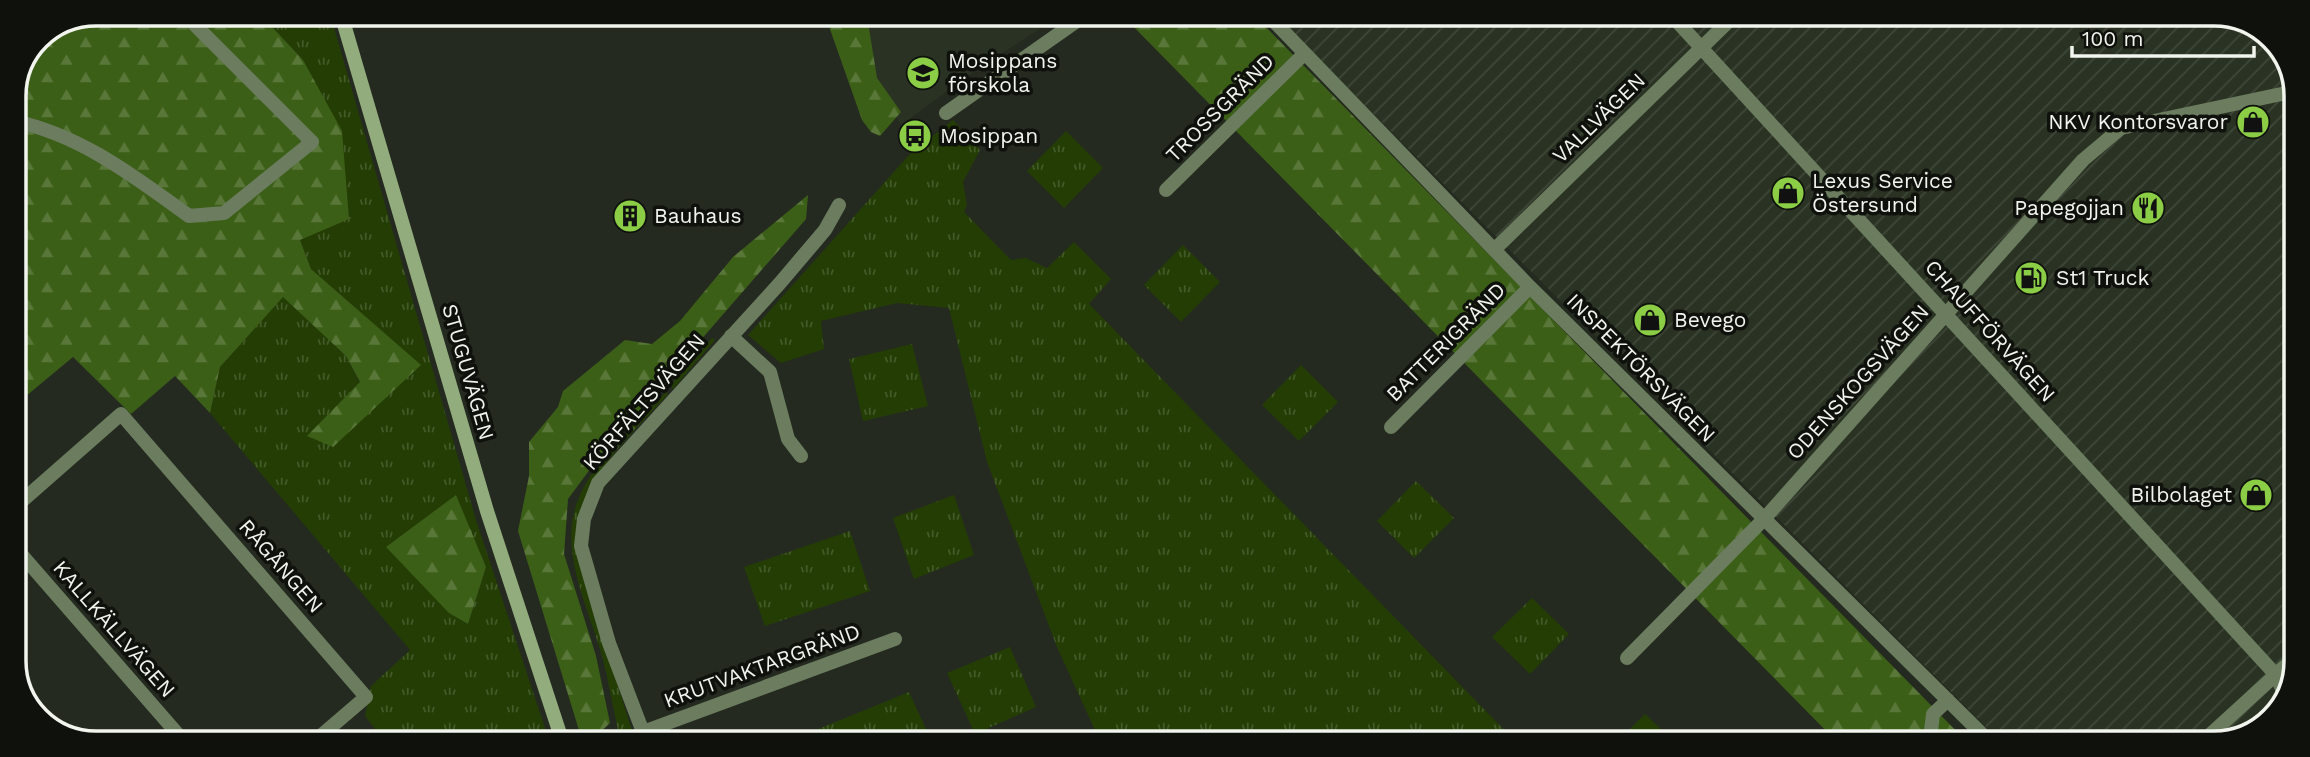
<svg xmlns="http://www.w3.org/2000/svg" width="2310" height="757" font-family="'Work Sans',sans-serif">
	<style>
		.built { fill: #2a3323 }
		.industrial { fill: url(#industrial-furrows) }
		.grass { fill: url(#grass-tufts); fill-rule: evenodd }
		.forest { fill: url(#forest-firs) }
		.lines { fill: none; stroke-linecap: round; stroke-linejoin: round }
		.street { stroke: #6b7c5f; stroke-width: 14 }
		.secondary { stroke: #92ac7d; stroke-width: 14 }
		.labels { text-anchor: middle; stroke-width: 7; stroke-linejoin: round; paint-order: stroke }
		.poi-label { font-size: 21px; fill: #f1f5ee; stroke: #0f110d; text-anchor: start }
		.street-label { font-size: 21px; fill: #f1f5ee; stroke: #0f110d }
		.rim { fill: none; stroke: #f1f5ee; stroke-width: 3.5 }
	</style>
	<defs>
		<pattern id="industrial-furrows" width="10" height="10" patternUnits="userSpaceOnUse" patternTransform="scale(1.75)"><rect width="10" height="10" fill="#2a3323"/><path d="M-1 1l2-2M0 10L10 0M9 11l2-2" fill="none" stroke="#3f4738"/></pattern>
		<pattern id="grass-tufts" width="24" height="20" patternUnits="userSpaceOnUse" patternTransform="scale(1.75)"><rect width="24" height="20" fill="#233d04"/><path d="M3 7l-1-3M5 7V3M7 7l1-3M15 17l-1-3M17 17v-4M19 17l1-3" fill="none" stroke="#435a29"/></pattern>
		<pattern id="forest-firs" width="22" height="20" patternUnits="userSpaceOnUse" patternTransform="scale(1.75)"><rect width="22" height="20" fill="#3c5f17"/><path d="M5 1l3.5 6h-7zM16 11l3.5 6h-7z" fill="#597739"/></pattern>
	</defs>
	<rect width="100%" height="100%" fill="#242a1f"/>
	<!-- built -->
	<path class="built" d="M857,16H1060L979,68L901,125L875,78Z"/>
	<!-- industrial -->
	<path class="industrial" d="M1276,16L2240,18L2279,46L2296,91L2292,687L2263,726L2214,743H2002Z"/>
	<!-- grass -->
	<path class="grass" d="M260,14H330L476,520L549,740L383,739L365,716L371,686L410,650L210,413L220,367L283,296L346,356L360,383L308,436L420,365L311,269L300,240L303,60ZM455,495L486,567L468,624L449,613Z
		M953,120L980,150L963,182L967,205L964,212L1011,260L1026,258L1047,268L1074,242L1111,279L1089,304L1516,742L1100,741L1057,647L987,462L949,308L897,303L821,321L824,349L781,363L748,335L909,155Z
		M1066,131L1103,168L1064,208L1027,171Z
		M1183,245L1220,282L1181,322L1144,285Z
		M712,338L715,340L673,389L670,386Z
		M912,344L928,406L863,421L849,359Z
		M1301,365L1338,402L1299,441L1262,405Z
		M666,392L668,394C626,441 566,491 578,560L635,740H620C614,712 609,683 602,656C588,606 558,551 578,500C594,459 636,424 666,392Z
		M1416,481L1454,518L1414,558L1377,521Z
		M954,495L974,555L914,579L893,518Z
		M850,531L870,591L765,626L744,567Z
		M1532,598L1569,634L1530,674L1492,637Z
		M1010,647L1036,707L975,734L947,673Z
		M909,692L931,740H808L806,734Z
		M1645,714L1674,742H1617Z"/>
	<!-- forest -->
	<path class="forest" d="M97,14H260L303,60L342,131L349,219L300,240L311,269L421,365L333,447L307,436L360,382L346,356L283,297L220,367L210,413L175,376L131,414L73,357L14,406V92L39,38Z
		M825,15L867,16L877,78L901,112L880,136L871,132L862,120Z
		M1123,16H1255L1968,743L1837,742Z
		M808,195L806,219L599,457L568,499L564,554L596,656L610,723L592,740H582L518,531L529,476V442L558,407L563,391L625,340L652,344L680,321L733,257Z
		M456,495L486,567L468,624L449,613L386,547Z"/>
	<g class="lines">
		<!-- street -->
		<path class="street" d="M1269,16L1530,287L1991,743
			M1673,17L2276,675L2285,696
			M946,113L1084,16
			M14,121C81,135 135,177 189,216L224,213L312,142L184,14
			M1166,190L1303,55
			M1495,249L1733,17
			M731,336L770,372L788,439L801,456
			M1391,427L1530,287
			M14,508L121,414L366,697L317,739
			M14,546L182,739
			M1627,658L1764,519L2083,160L2121,128L2296,91
			M643,732L895,639
			M646,740L609,643L581,546L584,519L598,483L780,283L825,230L839,205
			M1936,742L1931,731L1933,714L1948,700
			M2201,743L2292,660"/>
		<!-- secondary -->
		<path class="secondary" d="M341,14L487,511L562,740"/>
	</g>
	<!-- icons -->
	<defs>
		<symbol id="school-disc" viewBox="-11 -11 22 22"><circle r="9.5" fill="#8bce46" stroke="#0f110d"/><path d="M0-5L7-2L0 1L-7-2ZM-4 1L0 2.5L4 1V4Q0 6-4 4Z" fill="#111"/></symbol>
		<symbol id="shop-disc" viewBox="-11 -11 22 22"><circle r="9.5" fill="#8bce46" stroke="#0f110d"/><path d="M-5-2.5h2.3a2.7 3.5 0 0 1 5.4 0H5L5.5 6h-11ZM-1.5-2.5h3a1.5 2.3 0 0 0-3 0Z" fill="#111"/></symbol>
		<symbol id="bus-disc" viewBox="-11 -11 22 22"><circle r="9.5" fill="#8bce46" stroke="#0f110d"/><path d="M-5-6H5V4H4V6H2V4H-2V6H-4V4H-5ZM-3.5-4V0h7V-4ZM-3.5 1.2v1.5H-2V1.2ZM2 1.2v1.5H3.5V1.2Z" fill="#111"/></symbol>
		<symbol id="restaurant-disc" viewBox="-11 -11 22 22"><circle r="9.5" fill="#8bce46" stroke="#0f110d"/><path d="M-5-6h1v4h1v-4h1v4h1v-4h1v5L-1.5 .5V6h-2V.5L-5-1ZM5-6V6H3V1.5H1.5Q1.5-4 5-6Z" fill="#111"/></symbol>
		<symbol id="building-disc" viewBox="-11 -11 22 22"><circle r="9.5" fill="#8bce46" stroke="#0f110d"/><path d="M-4-6H4V6H1V3H-1V6H-4ZM-2.5-4.3h1.7v1.8h-1.7ZM.8-4.3h1.7v1.8H.8ZM-2.5-1h1.7V.8h-1.7ZM.8-1h1.7V.8H.8Z" fill="#111"/></symbol>
		<symbol id="fuel-disc" viewBox="-11 -11 22 22"><circle r="9.5" fill="#8bce46" stroke="#0f110d"/><path d="M-5.5-6h7V0h2V4h1.3V-2.5L3-4.5l.8-.8L6-3V5H2.5V1h-1V6h-7ZM-4.2-4.7v3.2H.2V-4.7Z" fill="#111"/></symbol>
	</defs>
	<g fill-rule="evenodd">
		<use href="#school-disc" x="904" y="54" width="38" height="38"/>
		<use href="#shop-disc" x="2234" y="103" width="38" height="38"/>
		<use href="#bus-disc" x="896" y="117" width="38" height="38"/>
		<use href="#shop-disc" x="1769" y="174" width="38" height="38"/>
		<use href="#restaurant-disc" x="2129" y="189" width="38" height="38"/>
		<use href="#building-disc" x="611" y="197" width="38" height="38"/>
		<use href="#fuel-disc" x="2012" y="259" width="38" height="38"/>
		<use href="#shop-disc" x="1631" y="301" width="38" height="38"/>
		<use href="#shop-disc" x="2237" y="476" width="38" height="38"/>
	</g>
	<g class="labels">
		<!-- poi labels -->
		<g class="poi-label">
			<text x="948" y="68">Mosippans<tspan x="948" dy="24">förskola</tspan></text>
			<text x="2228" y="129" text-anchor="end">NKV Kontorsvaror</text>
			<text x="940" y="143">Mosippan</text>
			<text x="1812" y="188">Lexus Service<tspan x="1812" dy="24">Östersund</tspan></text>
			<text x="2124" y="215" text-anchor="end">Papegojjan</text>
			<text x="654" y="223">Bauhaus</text>
			<text x="2056" y="285">St1 Truck</text>
			<text x="1674" y="327">Bevego</text>
			<text x="2232" y="502" text-anchor="end">Bilbolaget</text>
		</g>
		<!-- street labels -->
		<g class="street-label">
			<text transform="translate(1220 108) rotate(-45)" y="7">TROSSGRÄND</text>
			<text transform="translate(1599 118) rotate(-44)" y="7">VALLVÄGEN</text>
			<text transform="translate(1990 331) rotate(48)" y="7">CHAUFFÖRVÄGEN</text>
			<text transform="translate(1446 342) rotate(-45)" y="7">BATTERIGRÄND</text>
			<text transform="translate(1641 368) rotate(45)" y="7">INSPEKTÖRSVÄGEN</text>
			<text transform="translate(468 372) rotate(74)" y="7">STUGUVÄGEN</text>
			<text transform="translate(1858 382) rotate(-48)" y="7">ODENSKOGSVÄGEN</text>
			<text transform="translate(644 402) rotate(-49)" y="7">KÖRFÄLTSVÄGEN</text>
			<text transform="translate(281 566) rotate(49)" y="7">RÅGÅNGEN</text>
			<text transform="translate(114 629) rotate(49)" y="7">KALLKÄLLVÄGEN</text>
			<text transform="translate(762 666) rotate(-20)" y="7">KRUTVAKTARGRÄND</text>
		</g>
	</g>
	<!-- crop -->
	<path d="M0 0H2310V757H0ZM96 26H2214A70 70 0 0 1 2284 96V661A70 70 0 0 1 2214 731H96A70 70 0 0 1 26 661V96A70 70 0 0 1 96 26Z" fill="#0f110d" fill-rule="evenodd"/>
	<path class="rim" d="M96 26H2214A70 70 0 0 1 2284 96V661A70 70 0 0 1 2214 731H96A70 70 0 0 1 26 661V96A70 70 0 0 1 96 26Z"/>
	<!-- scale -->
	<path d="M2072 46v10h182v-10" fill="none" stroke="#f1f5ee" stroke-width="3.5"/>
	<text x="2082" y="46" font-size="21" fill="#f1f5ee" stroke="#0f110d" stroke-width="5" paint-order="stroke">100 m</text>
</svg>
